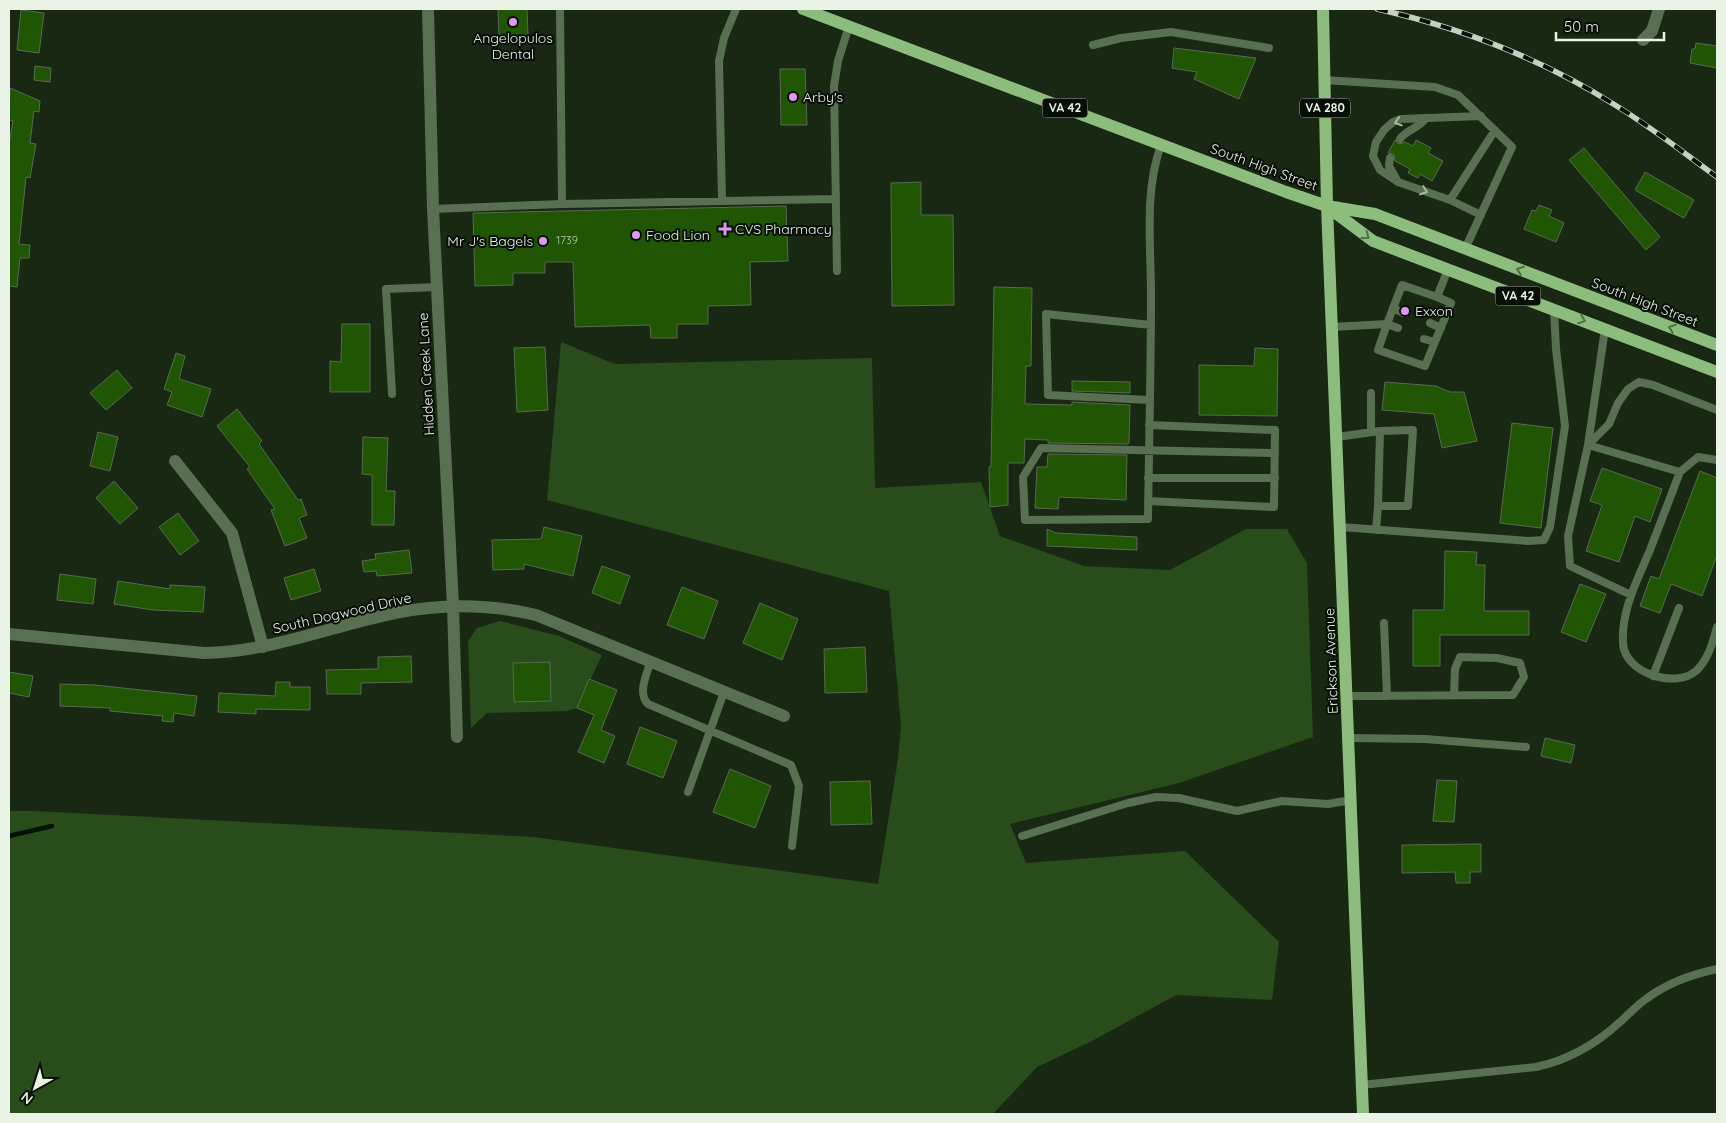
<svg xmlns="http://www.w3.org/2000/svg" width="1726" height="1123" font-family="Quicksand,sans-serif">
	<style>
		.green { fill: #284d1b }
		.lines { fill: none; stroke-linecap: round; stroke-linejoin: round }
		.stream { stroke: #020f00; stroke-width: 4.5 }
		.building { fill: #1f5503; stroke: #586b53 }
		.service { stroke: #586f51; stroke-width: 8 }
		.minor { stroke: #586f51; stroke-width: 12 }
		.primary { stroke: #8cbd7c; stroke-width: 12 }
		.rail-casing { stroke: #c4d0c0; stroke-width: 5.5 }
		.rail { stroke: #070e06; stroke-width: 4; stroke-dasharray: 11; stroke-linecap: butt }
		.oneway { stroke: #a8b8a3 }
		.oneway2 { stroke: #506e47 }
		.poi-dot { fill: #de98f2; stroke: #070e06; stroke-width: 2 }
		.labels { text-anchor: middle; stroke-width: 4; stroke-linejoin: round; paint-order: stroke }
		.number-label { font-size: 11px; fill: #b6ccad }
		.shield { fill: #070e06; stroke: #a5afa3; stroke-width: 1 }
		.shield-label { font-size: 12px; font-weight: bold; fill: #e9f4e6 }
		.poi-label { font-size: 14px; fill: #e9f4e6; stroke: #070e06; text-anchor: start }
		.street-label { font-size: 14px; fill: #e9f4e6; stroke: #070e06 }
	</style>
	<rect width="100%" height="100%" fill="#182812"/>
	<!-- green -->
	<path class="green" d="M561,342L615,364L872,358L875,488L981,482L1000,536L1084,566L1170,570L1246,529H1287L1307,563L1313,737L1179,783L1010,824L1026,863L1185,851L1279,942L1272,1000L1176,995L1092,1041L1037,1067L993,1114H9V811H35L534,837L878,884L898,759L901,726L889,591L547,500Z
		M500,621L559,636L602,655L577,708L567,711L487,713L471,728L468,641L477,628Z"/>
	<g class="lines">
		<!-- stream -->
		<path class="stream" d="M9,836L52,826"/>
	</g>
	<!-- building -->
	<path class="building" d="M498,9H527L528,36H499Z
		M21,10L44,13L39,53L17,50Z
		M1696,43L1717,46V68L1690,63L1692,49H1695Z
		M1174,48L1256,58L1239,99L1194,79L1197,72L1172,68Z
		M35,66L51,68L50,82L34,80Z
		M780,69H805L807,125H781Z
		M10,88L40,101L39,112L34,111L30,143L36,144L30,178L26,177L19,244L30,245L29,258H20L17,287L9,286V145L13,121L9,120Z
		M1395,140L1399,144L1405,142L1413,146L1416,140L1431,148L1428,153L1443,161L1432,181L1420,174L1418,178L1408,173L1410,169L1395,161L1394,154L1388,153Z
		M1584,148L1660,237L1646,250L1569,160Z
		M1645,172L1694,200L1684,218L1635,190Z
		M921,182V215H953L954,305L892,306L891,183Z
		M1539,205L1552,210L1549,216L1564,223L1556,242L1524,229L1532,210L1536,211Z
		M786,206L788,261L750,262L751,305L708,306V324H677V338H651L650,325L575,327L573,262H545V273H513V285L475,286L473,213Z
		M994,287L1032,288L1031,366H1026L1025,404L1072,405V402L1130,405L1129,442L1128,444L1048,443V440L1025,439L1024,463H1008V505L990,507L989,467H991Z
		M342,324H370V392H330V361L341,362Z
		M545,347L548,410L517,412L514,348Z
		M1255,348L1278,349L1277,416L1199,415V365L1254,366Z
		M176,353L185,356L179,379L211,389L202,417L167,405L172,392L164,389Z
		M117,370L132,388L106,410L90,393Z
		M1072,381L1130,382V393L1072,391Z
		M1385,382L1436,386L1450,392H1464L1477,441L1442,448L1434,414L1382,410Z
		M237,409L262,441L259,444L298,500L301,499L307,515L299,518L307,538L285,546L271,510L275,509L247,469L250,467L217,426Z
		M1512,423L1553,428L1541,528L1500,523Z
		M98,432L118,437L110,471L90,466Z
		M363,437L388,438L386,491H395L394,525H372V475L362,474Z
		M1048,454L1127,455L1126,500L1059,497L1058,509L1035,508L1037,467H1047Z
		M1602,468L1662,489L1650,522L1635,516L1619,562L1586,551L1602,505L1590,501Z
		M1700,471L1717,478V555L1702,596L1671,584L1660,613L1640,606L1651,576L1659,579Z
		M114,481L138,508L120,524L96,498Z
		M178,513L199,541L180,555L159,527Z
		M544,527L582,536L573,576L524,564V569L493,570L492,540L541,539Z
		M1047,529L1056,533L1137,537V550L1047,546Z
		M409,550L412,573L377,576L376,571L364,572L362,561L376,559L375,554Z
		M1445,551L1477,552L1476,565H1485L1484,611H1529V635H1440V666H1413V610H1444Z
		M602,566L630,576L620,604L592,593Z
		M314,569L321,591L291,600L284,578Z
		M60,574L96,579L93,604L57,600Z
		M118,581L170,589V585L205,587L203,612L153,610L114,604Z
		M1580,584L1606,594L1586,642L1561,632Z
		M682,587L718,601L704,639L667,625Z
		M760,603L798,619L782,660L743,643Z
		M865,647L867,692L825,693L824,649Z
		M411,656L412,682L361,683V694H327L326,670L378,669V657Z
		M550,662L551,701L514,702L513,663Z
		M9,672L33,676L29,697L9,693Z
		M589,679L617,690L601,730L615,736L604,763L578,752L594,715L577,708Z
		M276,682H290V687H310V710L256,709V714L218,712L219,693L275,696Z
		M60,684L95,685L197,696L194,716L174,713L173,722L162,721L163,716L110,711V708L60,706Z
		M640,727L677,741L663,778L627,764Z
		M1545,738L1575,745L1571,763L1541,756Z
		M730,769L771,786L755,828L713,812Z
		M1437,780L1457,781L1454,822L1433,821Z
		M870,781L872,824L831,825L830,782Z
		M1481,844V872H1470V883H1456L1455,872L1402,873V845Z"/>
	<g class="lines">
		<!-- service -->
		<path class="service" d="M560,9L562,204
			M1093,45L1121,38L1171,32L1269,48
			M1324,80L1435,87L1458,95L1512,147L1465,249
			M1400,139C1407,129 1417,130 1426,118
			M1161,145C1144,192 1151,245 1151,295C1151,370 1149,444 1148,519L1025,520L1023,477L1041,448L1275,453
			M1390,158L1389,166L1398,182
			M722,200L719,61L724,38L736,9
			M1450,200L1495,130
			M433,209L562,204L835,199
			M1481,215L1450,200L1398,182L1380,170L1373,156L1376,142L1384,130L1393,122L1401,119L1481,116
			M837,271L834,86L838,61L849,26
			M1393,308L1403,313
			M1430,323L1441,328
			M1332,327L1387,324L1402,285L1437,297L1448,269
			M1398,328L1387,324L1378,350L1425,366L1451,303L1437,297
			M1605,329L1588,445L1680,472L1698,457L1717,460
			M1424,339L1435,342
			M1371,393V432
			M392,394L386,289L437,287
			M1149,400L1048,395L1046,314L1151,325
			M1337,437L1380,431L1413,430L1408,506H1378L1376,530
			M1680,472C1670,498 1660,524 1650,550C1637,581 1621,610 1623,644C1625,673 1675,689 1696,671C1708,660 1713,642 1717,627
			M1148,478H1275
			M1148,501L1274,507L1275,430L1149,425
			M1378,506L1380,431
			M1341,527L1528,541L1544,540L1550,527L1565,426L1556,349L1554,310
			M1631,595L1570,566L1568,536L1588,445L1609,424L1618,403L1628,389L1639,382L1653,385L1717,410
			M1384,623L1387,696
			M651,660C647,674 637,693 648,704L791,765L799,786L792,846
			M1653,676L1679,608
			M1347,696C1402,696 1458,695 1513,695L1524,677L1520,663L1497,658L1460,657L1455,669L1454,695
			M1348,738L1425,739L1526,747
			M688,792L724,692
			M1022,836L1128,803L1156,797L1179,798L1237,811L1282,801L1328,804L1351,800
			M1361,1085L1536,1067C1569,1060 1595,1045 1620,1022C1629,1014 1636,1006 1646,999C1666,984 1693,974 1717,969"/>
		<!-- minor -->
		<path class="minor" d="M428,9L433,209L453,606L457,737
			M1643,40L1652,31L1659,9
			M175,461L232,533L263,647
			M9,634L204,653C270,652 331,626 395,613C440,604 490,604 536,615L784,716"/>
		<!-- primary -->
		<path class="primary" d="M803,9L1286,192L1327,206L1375,214L1717,345
			M1323,9L1327,206L1363,1114
			M1329,208L1373,241L1717,372"/>
		<defs>
			<path id="rail" d="M1377,9C1462,28 1542,59 1615,105C1651,127 1684,153 1717,177"/>
		</defs>
		<!-- rail casing -->
		<use href="#rail" class="rail-casing"/>
		<!-- rail -->
		<use href="#rail" class="rail"/>
	</g>
	<!-- one-way arrows -->
	<defs><path id="oneway-chevron" d="M-2-3.5L2.5 0L-2 3.5" fill="none" stroke-width="1.6" stroke-linecap="round" stroke-linejoin="round" transform="scale(1.25)"/></defs>
	<g class="oneway">
		<use href="#oneway-chevron" transform="translate(1398 122) rotate(162)"/>
		<use href="#oneway-chevron" transform="translate(1424 191) rotate(20)"/>
	</g>
	<g class="oneway2">
		<use href="#oneway-chevron" transform="translate(1366 236) rotate(37)"/>
		<use href="#oneway-chevron" transform="translate(1520 270) rotate(-159)"/>
		<use href="#oneway-chevron" transform="translate(1582 320) rotate(21)"/>
		<use href="#oneway-chevron" transform="translate(1672 328) rotate(-159)"/>
	</g>
	<!-- markers -->
	<g class="poi-dot">
		<circle cx="513" cy="22" r="5"/>
		<circle cx="793" cy="97" r="5"/>
		<path d="M722.5 221.5h5v5h5v5h-5v5h-5v-5h-5v-5h5z"/>
		<circle cx="636" cy="235" r="5"/>
		<circle cx="543" cy="241" r="5"/>
		<circle cx="1405" cy="311" r="5"/>
	</g>
	<g class="labels">
		<!-- number labels -->
		<g class="number-label">
			<text x="567" y="244">1739</text>
		</g>
		<!-- shield labels -->
		<g class="shield">
			<rect x="1042.5" y="98.5" width="45" height="19" rx="4"/>
			<rect x="1300" y="98.5" width="50" height="19" rx="4"/>
			<rect x="1495.5" y="286.5" width="45" height="19" rx="4"/>
		</g>
		<g class="shield-label">
			<text x="1065" y="112">VA 42</text>
			<text x="1325" y="112">VA 280</text>
			<text x="1518" y="300">VA 42</text>
		</g>
		<!-- poi labels -->
		<g class="poi-label">
			<text x="513" y="43" text-anchor="middle">Angelopulos<tspan x="513" dy="16">Dental</tspan></text>
			<text x="803" y="102">Arby's</text>
			<text x="735" y="234">CVS Pharmacy</text>
			<text x="646" y="240">Food Lion</text>
			<text x="533" y="246" text-anchor="end">Mr J's Bagels</text>
			<text x="1415" y="316">Exxon</text>
		</g>
		<!-- street labels -->
		<g class="street-label">
			<text transform="translate(1264 167) rotate(20)" y="5">South High Street</text>
			<text transform="translate(1645 302) rotate(21)" y="5">South High Street</text>
			<text transform="translate(426 374) rotate(-93)" y="5">Hidden Creek Lane</text>
			<text transform="translate(342 613) rotate(-13)" y="5">South Dogwood Drive</text>
			<text transform="translate(1331 661) rotate(-92)" y="5">Erickson Avenue</text>
		</g>
	</g>
	<!-- border -->
	<rect width="1726" height="1123" fill="none" stroke="#e9f4e6" stroke-width="20"/>
	<!-- north arrow -->
	<g transform="translate(35 1088) rotate(219)" stroke="#070e06" stroke-width="4" paint-order="stroke">
	<path d="M0-4L9 19L0 12L-9 19Z" fill="#e9f4e6"/>
	<text y="-8" font-size="14" font-weight="bold" text-anchor="middle" fill="#e9f4e6">N</text>
	</g>
	<!-- scale -->
	<path d="M1556 32v8h108v-8" fill="none" stroke="#e9f4e6" stroke-width="2.5"/>
	<text x="1564" y="32" font-size="15" fill="#e9f4e6" stroke="#070e06" stroke-width="4" paint-order="stroke">50 m</text>
</svg>
